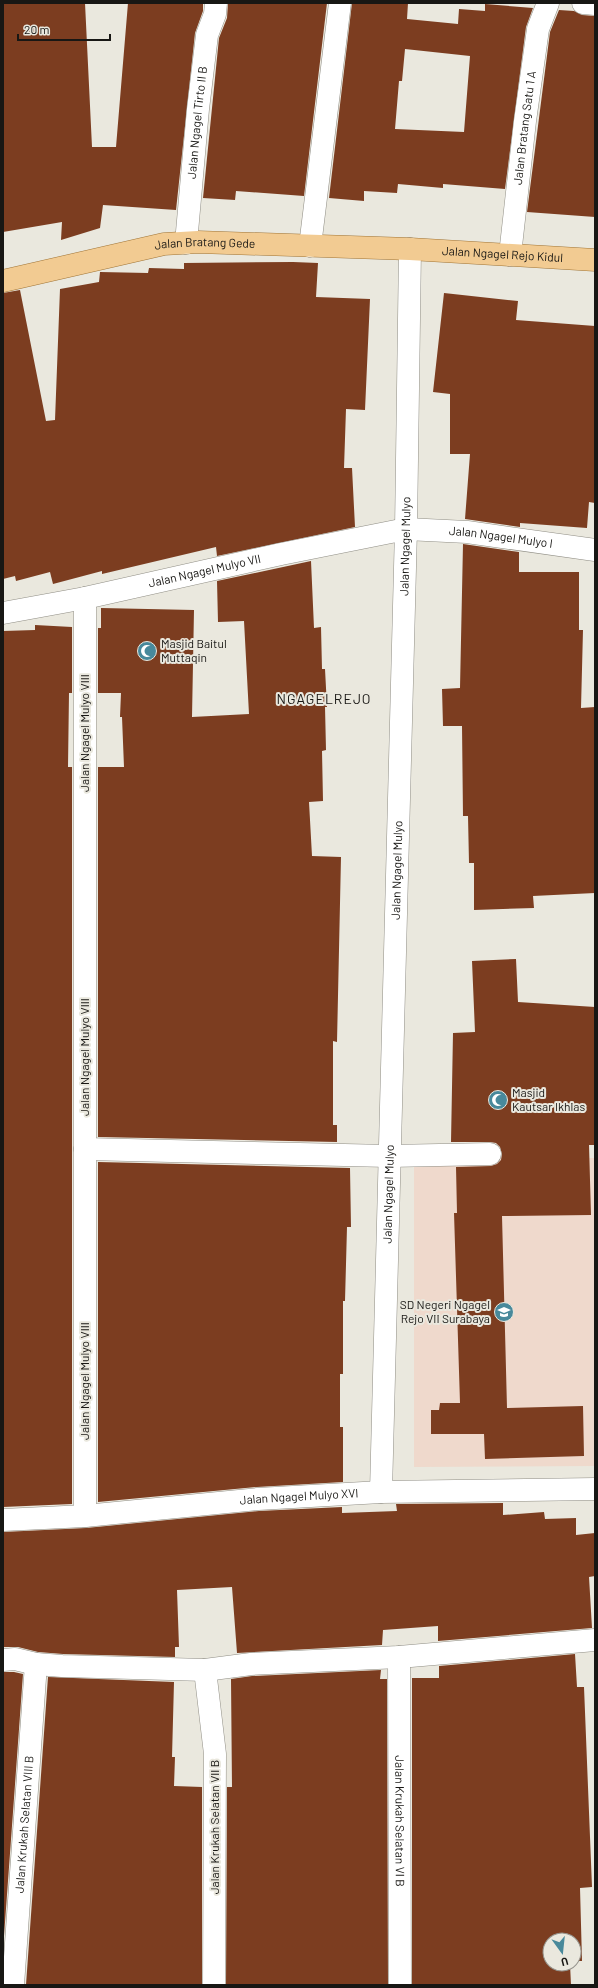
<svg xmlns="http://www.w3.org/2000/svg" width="598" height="1988" font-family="Barlow,sans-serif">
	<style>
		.education { fill: #efd9cc }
		.building { fill: #7c3d20; fill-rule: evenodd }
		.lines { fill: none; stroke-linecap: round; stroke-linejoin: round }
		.minor-casing { stroke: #908e85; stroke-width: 23 }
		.major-casing { stroke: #a07537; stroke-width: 23 }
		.minor { stroke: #fff; stroke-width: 22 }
		.major { stroke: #f2cb92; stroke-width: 22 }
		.labels { text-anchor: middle; stroke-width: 4; stroke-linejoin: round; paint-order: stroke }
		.street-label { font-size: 12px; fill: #181714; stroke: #eae8de }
		.poi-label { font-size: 12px; fill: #181714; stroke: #eae8de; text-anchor: start }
		.quarter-label { font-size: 14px; letter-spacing: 1px; fill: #181714; stroke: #eae8de }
	</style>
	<rect width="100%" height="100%" fill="#eae8de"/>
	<!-- education -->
	<path class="education" d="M414,1158H595V1466L414,1467Z"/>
	<!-- building -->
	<path class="building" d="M3,3H85L92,147H116L128,3H203V11L195,33L176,210L103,205L100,228L61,240L62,222L3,232Z
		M228,3H327L304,196L236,191L235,200L203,198L219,38L227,18Z
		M352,3H408L407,19L458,24L459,9L485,11V4L533,8L526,27L505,189L443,184V188L398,184L397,193L364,191V201L329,198ZM405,49L470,56L464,132L395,129L399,81H402Z
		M559,10L574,11L582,15L595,16V217L527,212L550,32Z
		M293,262L318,263L316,297L370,299L365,410L346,409L344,468H352L355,527L217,556L216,547L102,574V571L53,584L50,572L16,581L15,576L3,579V293L20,290L46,421L55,420L60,289L99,282L100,272L148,273L149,268L184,269V263Z
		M444,293L518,301L516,320L595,326V503L589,502L587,528L520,523V527L465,519L470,454H450V394L433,392Z
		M463,544L519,552V572H579V630H583L581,708L595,707V893L533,896L534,908L474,910V863H469L468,816H463L462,726H443L442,689L460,688Z
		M311,561L314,628L321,627L322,669H325L327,707H325L326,750L322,751L323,801L309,802L312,856L341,857L337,1042L333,1041V1125H337V1142L98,1137V767H124L122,717H120L121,693H98V628H101V608L194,610L192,717L249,714L244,621L218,622L217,581Z
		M35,625L72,627V693H69L68,767H72V1504L3,1507V631L35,630Z
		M516,959L518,1002L595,1007V1145H589L591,1215L502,1216L507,1408L583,1406L584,1456L485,1459L484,1434H431V1410H439L440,1403H460L454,1213H457L456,1167L491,1166L497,1164L501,1160L502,1154L500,1147L496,1143L490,1142H451L453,1033L475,1032L472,961Z
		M98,1162L350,1168L351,1227H347L345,1301H343V1374H340V1427H343V1482L257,1487L98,1502Z
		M503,1503V1515L544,1512L545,1519L576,1518V1535L595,1533V1576L589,1577L592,1628L438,1641V1626L383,1630L382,1645L237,1653L232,1587L177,1590L179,1647H175V1657L63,1654L38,1652L18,1647H3V1532L86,1528L259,1511L342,1507V1513L397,1511L396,1504Z
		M575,1654L577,1687H584L592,1887L580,1888L582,1961H574V1940H550V1964H570L571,1985H412V1678H439V1666Z
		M381,1670L380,1679H387L388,1985H226L227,1787H232L231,1679L252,1676Z
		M3,1672H14L23,1674L3,1950Z
		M48,1677L174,1682L172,1757H175L174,1786L202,1787V1985H26Z"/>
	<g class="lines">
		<defs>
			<g id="minor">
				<path d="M583,3L595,4"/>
				<path id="s1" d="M186,243L198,109L207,35L215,14L216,3"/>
				<path d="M310,246L340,3"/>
				<path id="s2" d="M510,255L525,121L538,29L548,3"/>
				<path id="s3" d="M3,613L85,598L281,554L406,529L467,532L595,550"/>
				<path d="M85,1149L389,1156L490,1154"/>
				<path id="s4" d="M381,1492L406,529L410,249"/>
				<path d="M85,1516V598"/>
				<path id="s5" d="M3,1520L85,1516L258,1499L381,1492L595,1489"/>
				<path id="s6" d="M399,1657L400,1985"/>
				<path d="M3,1660L15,1659L36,1664L62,1666L205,1670L251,1664L399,1657L595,1640"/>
				<path d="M205,1670L215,1754L214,1985"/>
				<path id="s7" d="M13,1985L36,1664"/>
			</g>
			<g id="major">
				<path id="s8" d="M3,281L164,244L198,242L410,249L595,260"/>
			</g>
		</defs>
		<!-- minor casing -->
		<use href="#minor" class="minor-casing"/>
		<!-- major casing -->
		<use href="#major" class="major-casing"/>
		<!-- minor -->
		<use href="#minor" class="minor"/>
		<!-- major -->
		<use href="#major" class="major"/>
	</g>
	<!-- icons -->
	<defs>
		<symbol id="mosque-disc" viewBox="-11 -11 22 22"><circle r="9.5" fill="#48899b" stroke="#eae8de"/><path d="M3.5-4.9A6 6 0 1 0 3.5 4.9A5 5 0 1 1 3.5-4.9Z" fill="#fff"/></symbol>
		<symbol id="school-disc" viewBox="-11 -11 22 22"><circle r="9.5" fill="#48899b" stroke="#eae8de"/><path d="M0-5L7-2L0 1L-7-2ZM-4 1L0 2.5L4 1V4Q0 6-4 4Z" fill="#fff"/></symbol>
	</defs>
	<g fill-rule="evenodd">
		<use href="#mosque-disc" x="136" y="640" width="22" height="22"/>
		<use href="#mosque-disc" x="487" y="1089" width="22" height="22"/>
		<use href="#school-disc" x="493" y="1301" width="22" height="22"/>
	</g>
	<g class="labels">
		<!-- street labels -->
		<g class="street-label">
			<text dy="4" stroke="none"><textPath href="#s1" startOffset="121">Jalan Ngagel Tirto II B</textPath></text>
			<text dy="4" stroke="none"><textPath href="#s2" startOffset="128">Jalan Bratang Satu 1 A</textPath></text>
			<text dy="4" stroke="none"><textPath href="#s8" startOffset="206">Jalan Bratang Gede</textPath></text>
			<text dy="4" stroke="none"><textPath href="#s8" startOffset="504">Jalan Ngagel Rejo Kidul</textPath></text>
			<text dy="4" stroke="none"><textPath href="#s3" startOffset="507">Jalan Ngagel Mulyo I</textPath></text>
			<text dy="4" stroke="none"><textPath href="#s4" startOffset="946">Jalan Ngagel Mulyo</textPath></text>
			<text dy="4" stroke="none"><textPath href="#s3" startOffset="206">Jalan Ngagel Mulyo VII</textPath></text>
			<text transform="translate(85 733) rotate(-90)" y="4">Jalan Ngagel Mulyo VIII</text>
			<text dy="4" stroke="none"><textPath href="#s4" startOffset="622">Jalan Ngagel Mulyo</textPath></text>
			<text transform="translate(85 1057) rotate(-90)" y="4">Jalan Ngagel Mulyo VIII</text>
			<text dy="4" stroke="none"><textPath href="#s4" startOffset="298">Jalan Ngagel Mulyo</textPath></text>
			<text transform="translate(85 1381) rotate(-90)" y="4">Jalan Ngagel Mulyo VIII</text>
			<text dy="4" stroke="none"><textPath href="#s5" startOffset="297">Jalan Ngagel Mulyo XVI</textPath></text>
			<text dy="4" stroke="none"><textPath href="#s6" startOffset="164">Jalan Krukah Selatan VI B</textPath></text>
			<text dy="4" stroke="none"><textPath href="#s7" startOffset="161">Jalan Krukah Selatan VIII B</textPath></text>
			<text transform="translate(215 1827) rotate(-90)" y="4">Jalan Krukah Selatan VII B</text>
		</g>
		<!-- poi labels -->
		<g class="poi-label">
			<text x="161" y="648">Masjid Baitul<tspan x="161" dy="14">Muttaqin</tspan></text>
			<text x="512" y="1097">Masjid<tspan x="512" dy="14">Kautsar Ikhlas</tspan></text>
			<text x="490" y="1309" text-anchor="end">SD Negeri Ngagel<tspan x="490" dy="14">Rejo VII Surabaya</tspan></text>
		</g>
		<!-- quarter labels -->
		<g class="quarter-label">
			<text x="324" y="704">NGAGELREJO</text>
		</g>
	</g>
	<!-- border -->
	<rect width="598" height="1988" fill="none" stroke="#181714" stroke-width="8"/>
	<!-- north arrow -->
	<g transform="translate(562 1952) rotate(165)"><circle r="19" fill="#eae8de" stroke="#96948d"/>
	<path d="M0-3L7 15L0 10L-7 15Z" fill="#48899b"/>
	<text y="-6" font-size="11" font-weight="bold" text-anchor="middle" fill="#181714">U</text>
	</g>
	<!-- scale -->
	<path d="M18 34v6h92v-6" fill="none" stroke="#181714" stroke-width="2"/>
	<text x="24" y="34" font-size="12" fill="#181714" stroke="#eae8de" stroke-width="3" paint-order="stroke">20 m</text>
</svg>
